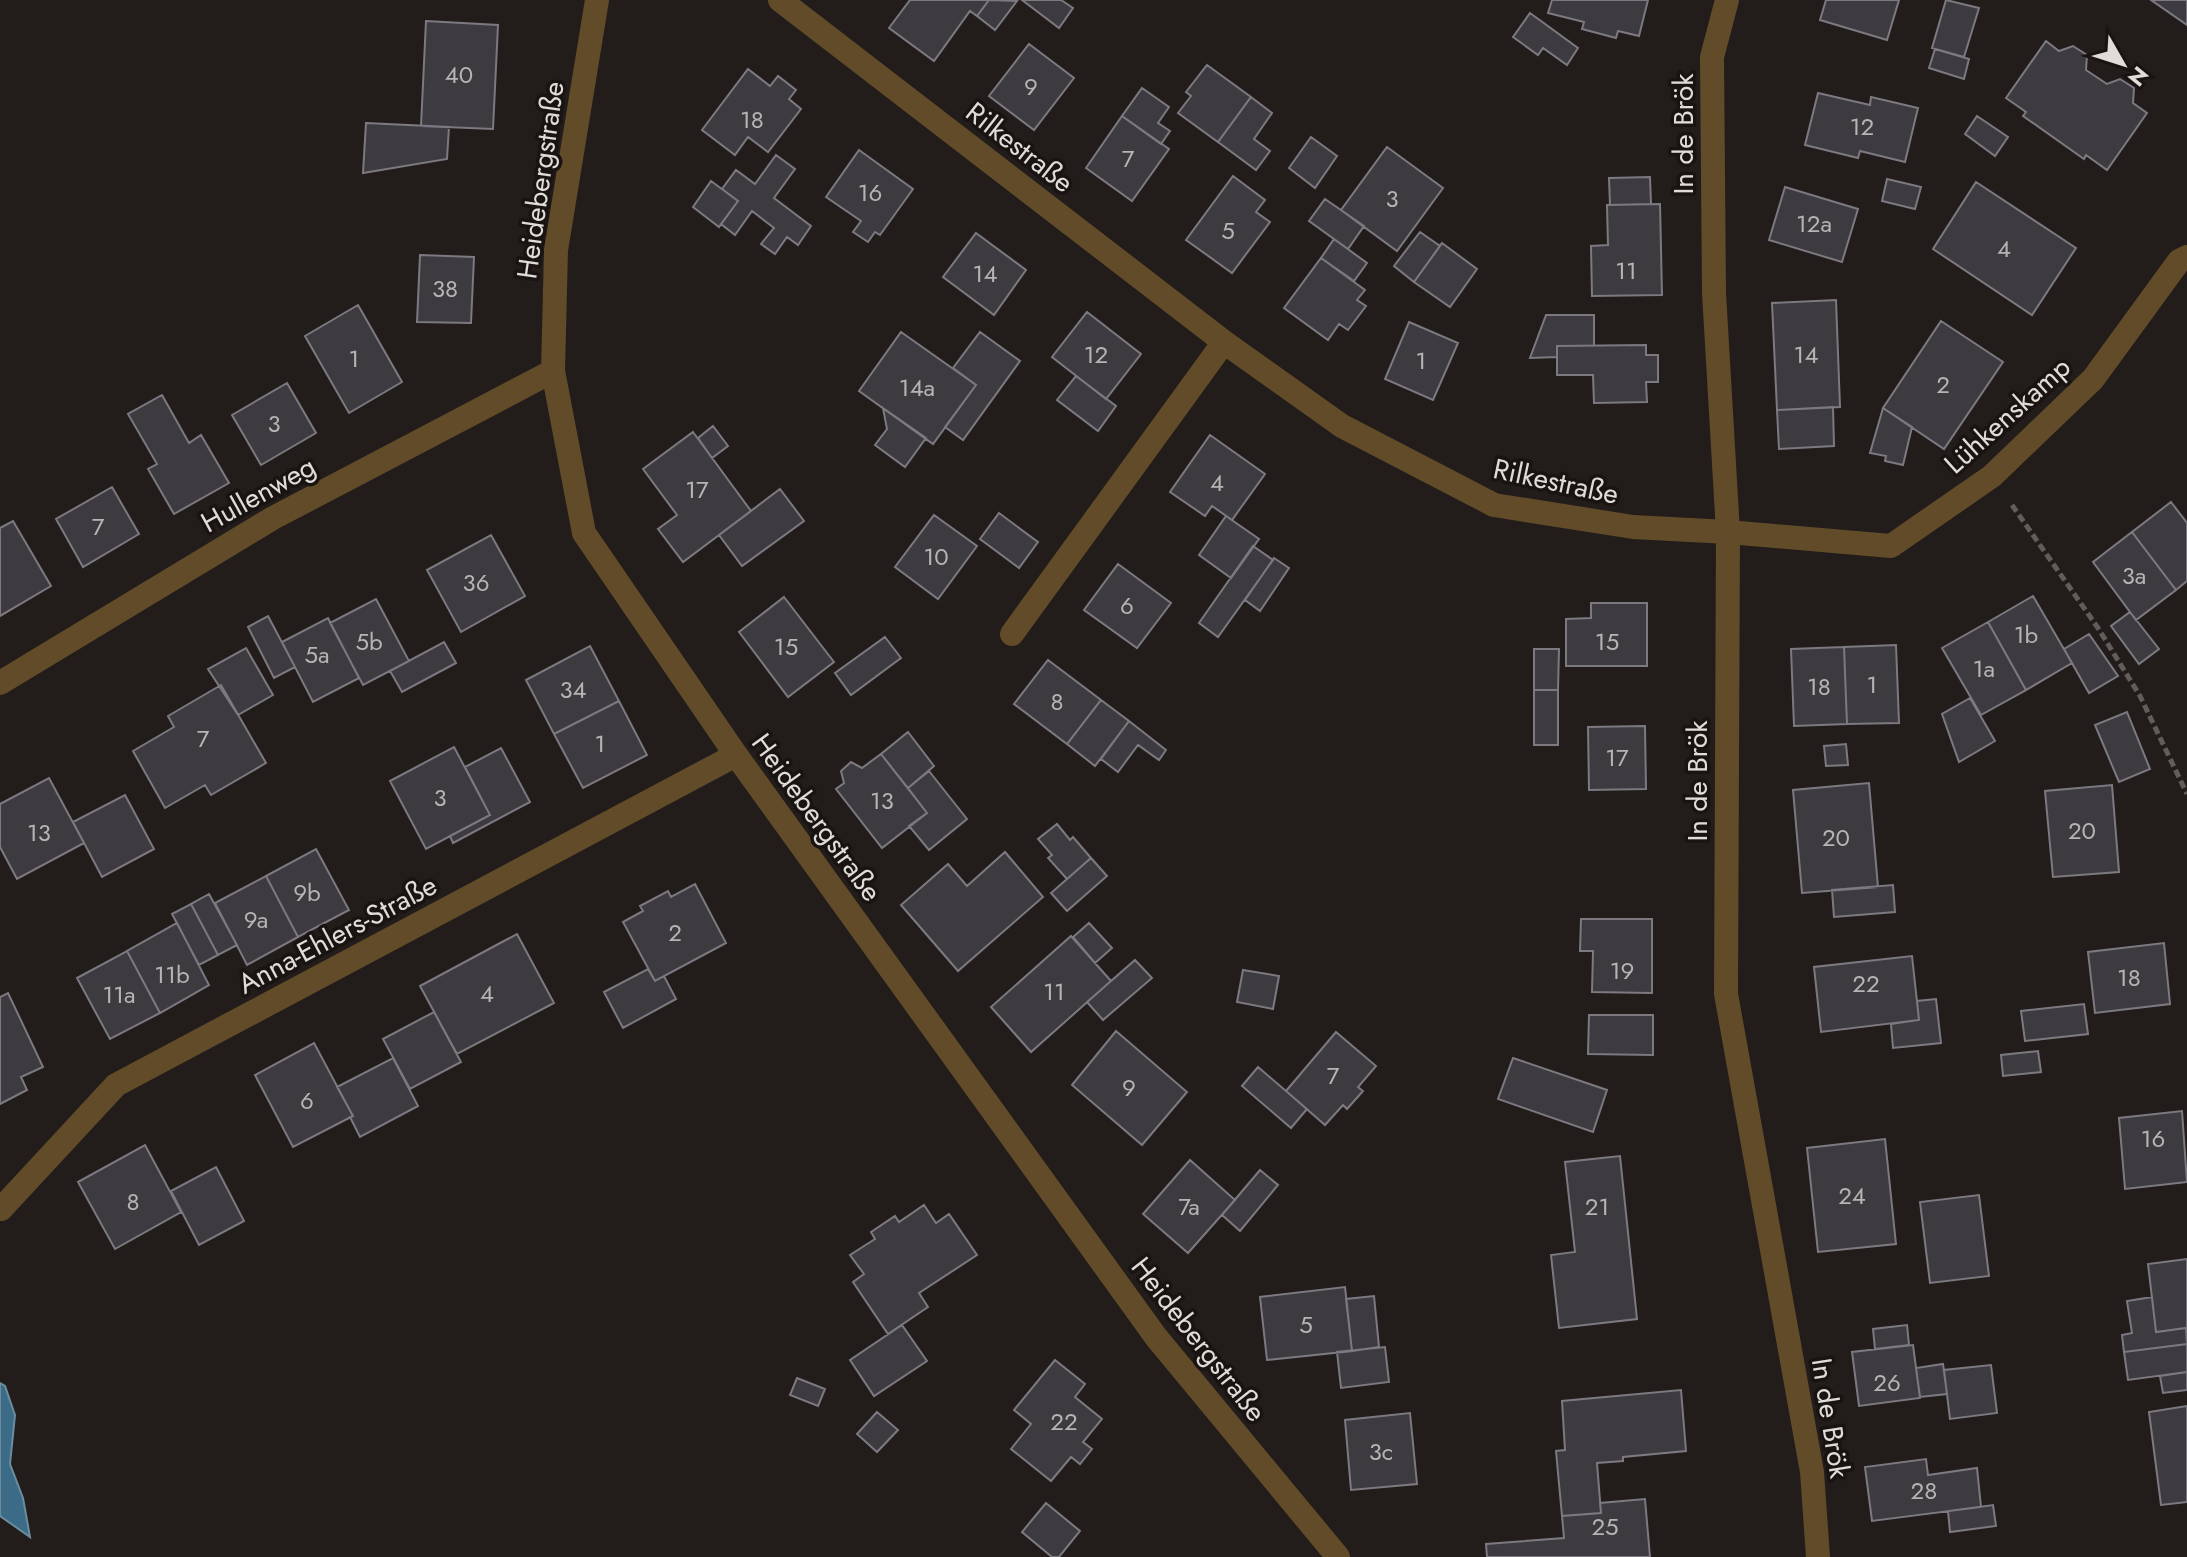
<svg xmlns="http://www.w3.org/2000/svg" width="2187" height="1557" font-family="Jost,sans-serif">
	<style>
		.water { fill: #3b6b87; stroke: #6c8da0; stroke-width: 2 }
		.building { fill: #3d3a40; stroke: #7c7980; stroke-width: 2 }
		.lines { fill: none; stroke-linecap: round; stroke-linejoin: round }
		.path { stroke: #625d5a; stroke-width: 5; stroke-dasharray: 8 4; stroke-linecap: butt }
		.street { stroke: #614b29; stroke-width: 24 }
		.labels { text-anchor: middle; stroke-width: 7; stroke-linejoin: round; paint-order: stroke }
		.number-label { font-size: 24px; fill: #b7b4b3 }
		.street-label { font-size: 28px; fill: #e0dcd9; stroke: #191411 }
	</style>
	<rect width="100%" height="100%" fill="#221d1a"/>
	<!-- water -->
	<path class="water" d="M0,1383L5,1386L15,1415L10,1464L23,1498L30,1537L0,1516Z"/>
	<!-- building -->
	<path class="building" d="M910,0H989L977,16L970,11L934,61L889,28Z
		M989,0L1017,1L995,30L977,16Z
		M1022,0H1061L1073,8L1059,28Z
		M1552,0H1648L1639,36L1618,31L1616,38L1582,29L1584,22L1548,13Z
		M1826,0H1899L1887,40L1820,20Z
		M1946,0L1979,8L1964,57L1932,48Z
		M2151,0H2187V25Z
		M1530,13L1578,48L1567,65L1543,48L1538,55L1513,37Z
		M426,21L498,25L493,129L421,126Z
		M2046,41L2059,51L2073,46L2087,55L2086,70L2107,84L2120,79L2134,88L2133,103L2147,113L2107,170L2086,155L2084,159L2023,116L2026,112L2006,98Z
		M1029,44L1074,78L1034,130L989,96Z
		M1935,49L1969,59L1964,79L1929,68Z
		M1207,65L1251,97L1218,142L1178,113L1191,96L1186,92Z
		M748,69L770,86L778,76L796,90L789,99L801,109L768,152L748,137L735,155L702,130Z
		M1142,88L1169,107L1158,123L1170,131L1161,144L1122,116Z
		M1818,93L1870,105L1871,97L1918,108L1905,162L1860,151L1858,158L1805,145Z
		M1251,97L1272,113L1254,139L1270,151L1256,170L1218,142Z
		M1122,116L1169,149L1132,201L1086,168Z
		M1977,116L2008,137L1995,156L1965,134Z
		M366,123L449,127L447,159L363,173Z
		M1311,137L1337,156L1315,188L1289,168Z
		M1387,147L1443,188L1397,251L1341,210Z
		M859,150L913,189L880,235L875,232L868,242L853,232L861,221L826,197Z
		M776,155L795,169L774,198L811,226L798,245L787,237L775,254L761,244L774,228L752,211L735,235L721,224L738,201L722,189L736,170L755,184Z
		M1233,176L1265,200L1256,212L1270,222L1232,273L1186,240Z
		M1650,177L1651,204L1610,205L1609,178Z
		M1887,179L1921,187L1915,209L1882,201Z
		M711,181L738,201L719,227L693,207Z
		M1976,182L2076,248L2032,315L1933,249Z
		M1785,187L1858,209L1842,262L1769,240Z
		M1325,199L1364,226L1348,249L1309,221Z
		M1660,204L1662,295L1592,296L1591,246L1608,245L1607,205Z
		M1420,232L1440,246L1414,282L1394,266Z
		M976,233L1026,270L994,315L943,277Z
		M1334,239L1367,263L1354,281L1321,258Z
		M1442,243L1477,269L1450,307L1414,282Z
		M420,255L474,257L471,323L417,322Z
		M1321,258L1365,290L1357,300L1366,306L1348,330L1339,324L1328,340L1284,308Z
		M1836,300L1840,407L1777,410L1772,303Z
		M358,305L402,382L349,413L305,336Z
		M1087,312L1141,354L1106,399L1052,357Z
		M1546,315H1594V346H1557V357L1530,358Z
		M1941,321L2003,362L1944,449L1883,408Z
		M1409,322L1458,343L1433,400L1385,379Z
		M901,332L976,385L933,444L859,391Z
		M980,332L1020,361L963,440L945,427L976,385L953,368Z
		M1646,345V355H1658V382H1646L1647,402L1594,403L1593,375H1557V346Z
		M1076,376L1116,406L1098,431L1057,400Z
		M287,383L316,433L261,465L232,415Z
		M162,395L189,443L201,435L229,483L174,514L148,469L157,464L128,414Z
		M1833,407L1834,446L1779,449L1777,410Z
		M883,408L926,438L905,467L875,445L887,429Z
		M1883,408L1912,427L1903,465L1885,461L1886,456L1870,453Z
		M713,426L728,446L712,458L698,438Z
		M693,432L751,511L683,562L658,529L677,515L643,469Z
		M1210,435L1265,474L1232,520L1212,506L1205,516L1170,492Z
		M112,487L139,534L83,567L56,519Z
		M780,489L804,521L742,566L719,535Z
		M2171,502L2187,523V581L2176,590L2132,532Z
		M999,513L1038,542L1019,568L980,539Z
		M934,515L977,546L938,599L895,567Z
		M1226,516L1259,539L1231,578L1199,555Z
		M13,521L51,586L0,616V528Z
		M2132,532L2176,590L2136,620L2093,562Z
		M491,535L525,596L461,632L427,570Z
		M1253,546L1273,560L1218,637L1199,623Z
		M1274,558L1289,568L1260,611L1245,600Z
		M1118,564L1171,603L1137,648L1084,610Z
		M2033,596L2072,663L2026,690L1988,622Z
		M784,597L834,662L788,697L739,632Z
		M376,599L409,661L363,685L330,623Z
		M1591,603H1647V666H1566V619L1591,618Z
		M2130,612L2159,649L2139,664L2111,626Z
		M268,616L295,667L274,678L248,627Z
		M328,618L359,678L313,702L282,642Z
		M1988,622L2026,690L1981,715L1942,648Z
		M2089,634L2118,676L2089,693L2064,649Z
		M885,637L901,658L851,695L835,673Z
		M444,642L456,663L402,692L390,671Z
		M1896,645L1899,723L1847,724L1844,647Z
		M590,646L619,701L554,734L526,680Z
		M1844,647L1847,724L1794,726L1791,649Z
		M246,648L273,695L238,715L208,669Z
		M1534,649H1559L1558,690H1534Z
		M1048,660L1101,700L1067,744L1014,704Z
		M221,685L266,763L211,795L205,785L165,808L133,751L174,727L168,716Z
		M1534,690H1558V745H1534Z
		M1970,698L1995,741L1959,762L1942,714Z
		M1101,700L1129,721L1095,766L1067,744Z
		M619,701L647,755L583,788L554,734Z
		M2127,712L2150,769L2119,782L2095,725Z
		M1129,721L1166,750L1159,760L1138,745L1118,772L1101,759Z
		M1645,726L1646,789L1589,790L1588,727Z
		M908,732L934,766L908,788L881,754Z
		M1846,744L1848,765L1826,766L1824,746Z
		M454,747L490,815L426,849L390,781Z
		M501,748L530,802L453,843L450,836L490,815L465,767Z
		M881,754L927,813L882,848L836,789L844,783L841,771L851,762L862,768Z
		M929,771L967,819L929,850L909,826L927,813L908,788Z
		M49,778L84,843L17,879L0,847V804Z
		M1869,783L1878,887L1802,893L1793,790Z
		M2112,785L2119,872L2053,877L2045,791Z
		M125,795L154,849L102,877L73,822Z
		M1057,824L1070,840L1073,837L1091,858L1067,879L1048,858L1052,855L1038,839Z
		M316,849L349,910L298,937L266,876Z
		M1005,852L1043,897L958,971L901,905L948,864L967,886Z
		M1091,858L1107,876L1067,911L1051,893Z
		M266,876L298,937L247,965L215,903Z
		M695,884L726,943L655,981L623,922L643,911L640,906L668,891L671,897Z
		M1893,885L1895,912L1834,917L1832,890Z
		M209,894L237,945L218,955L191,904Z
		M191,904L218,955L199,965L172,914Z
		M1581,919H1652V993L1592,992L1593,951H1580Z
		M177,923L209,985L160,1013L127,951Z
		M1089,923L1112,948L1095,963L1073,937Z
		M517,934L554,1003L457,1054L420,986Z
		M1071,936L1111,981L1031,1052L991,1007Z
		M2164,943L2170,1004L2095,1013L2088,952Z
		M127,951L160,1013L110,1039L77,978Z
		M1912,956L1919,1020L1821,1032L1814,967Z
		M1135,960L1152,978L1103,1020L1087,1002Z
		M648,969L655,981L664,976L676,999L623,1028L604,992Z
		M1243,970L1279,976L1273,1009L1237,1002Z
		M8,993L43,1067L21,1077L27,1090L0,1104V997Z
		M1936,999L1941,1043L1893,1048L1891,1024L1919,1020L1917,1001Z
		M2084,1004L2088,1034L2025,1041L2021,1011Z
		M434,1012L461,1062L410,1089L383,1039Z
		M1589,1015H1653V1055L1588,1054Z
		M1116,1031L1187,1092L1142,1145L1072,1085Z
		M1336,1032L1376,1066L1358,1087L1363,1091L1347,1109L1343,1105L1325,1125L1286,1091Z
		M314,1043L353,1116L293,1147L255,1075Z
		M2038,1051L2041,1072L2003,1076L2001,1055Z
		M393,1058L418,1106L360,1137L350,1117L353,1116L337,1087Z
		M1513,1058L1607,1090L1593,1132L1498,1099Z
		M1258,1067L1307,1109L1291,1128L1242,1086Z
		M2182,1111L2187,1182L2125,1189L2119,1118Z
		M1885,1139L1896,1244L1818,1252L1807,1148Z
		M145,1145L181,1212L115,1249L78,1182Z
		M1620,1156L1637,1319L1559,1328L1551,1255L1575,1252L1565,1162Z
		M1190,1160L1235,1200L1188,1253L1143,1214Z
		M216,1167L244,1221L199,1245L171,1191Z
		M1260,1170L1278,1185L1240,1231L1222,1215Z
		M1979,1195L1989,1276L1930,1283L1920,1202Z
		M924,1205L936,1223L949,1214L977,1255L919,1293L928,1307L888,1334L853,1282L864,1274L850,1255L875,1239L871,1232L895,1216L899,1222Z
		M2187,1259V1328L2156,1332L2148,1264Z
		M1345,1287L1352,1351L1267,1360L1260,1297Z
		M1374,1296L1379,1347L1352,1351L1346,1299Z
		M2152,1297L2156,1332L2186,1328L2187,1344L2124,1352L2122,1335L2132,1333L2127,1301Z
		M902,1325L927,1361L874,1396L850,1360Z
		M1907,1325L1909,1345L1875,1349L1873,1329Z
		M2187,1344V1372L2128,1380L2124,1352Z
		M1913,1345L1920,1398L1859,1406L1852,1352Z
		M1385,1347L1389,1382L1341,1388L1337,1352Z
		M1055,1360L1085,1384L1075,1397L1102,1419L1083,1442L1092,1449L1080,1464L1071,1457L1051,1481L1011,1449L1031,1424L1014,1410Z
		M1943,1364L1947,1394L1920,1397L1916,1368Z
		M1991,1365L1997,1413L1950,1419L1944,1370Z
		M2187,1372V1390L2163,1393L2160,1376Z
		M797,1378L825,1389L818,1406L790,1395Z
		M1681,1390L1686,1451L1623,1457V1461L1597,1463L1601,1513L1562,1516L1556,1451L1565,1450L1562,1401Z
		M2187,1406V1502L2161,1505L2149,1412Z
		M877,1412L898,1430L877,1452L857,1434Z
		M1410,1413L1417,1484L1351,1490L1345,1420Z
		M1926,1459L1928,1475L1977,1468L1981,1507L1872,1521L1865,1467Z
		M1645,1499L1650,1557H1487L1486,1544L1564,1538L1562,1516L1601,1513L1600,1503Z
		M1046,1503L1080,1531L1059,1557H1052L1022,1532Z
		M1993,1505L1996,1526L1950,1532L1948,1511Z"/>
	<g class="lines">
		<!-- path -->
		<path class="path" d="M2012,505L2098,628L2140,696L2187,794"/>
		<!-- street -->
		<path class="street" d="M597,0L556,250L553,371L584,533L736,755L1156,1337L1338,1557
			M780,0L1224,342L1342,426L1494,505L1633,527L1728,532L1891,546L1992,476L2093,379L2179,261L2187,257
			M1727,0L1712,57L1714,293L1728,532L1726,994L1812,1472L1818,1557
			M1012,634L1224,342
			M0,683L273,518L553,371
			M1,1209L116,1085L736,755"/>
	</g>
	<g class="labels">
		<!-- number labels -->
		<g class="number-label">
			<text x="459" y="83">40</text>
			<text x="1031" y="95">9</text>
			<text x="752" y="128">18</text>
			<text x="1862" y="135">12</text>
			<text x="1128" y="167">7</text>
			<text x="870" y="201">16</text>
			<text x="1392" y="207">3</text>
			<text x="1814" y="232">12a</text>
			<text x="1228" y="239">5</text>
			<text x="2004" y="257">4</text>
			<text x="1626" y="279">11</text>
			<text x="985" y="282">14</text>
			<text x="445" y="297">38</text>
			<text x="1096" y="363">12</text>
			<text x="1806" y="363">14</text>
			<text x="354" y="367">1</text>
			<text x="1421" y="369">1</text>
			<text x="1943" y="393">2</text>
			<text x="917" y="396">14a</text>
			<text x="274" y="432">3</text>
			<text x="1217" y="491">4</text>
			<text x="697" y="498">17</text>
			<text x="98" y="535">7</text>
			<text x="936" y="565">10</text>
			<text x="2134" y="584">3a</text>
			<text x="476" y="591">36</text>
			<text x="1127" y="614">6</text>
			<text x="2026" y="643">1b</text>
			<text x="369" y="650">5b</text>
			<text x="1607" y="650">15</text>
			<text x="786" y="655">15</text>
			<text x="317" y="663">5a</text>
			<text x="1984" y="677">1a</text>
			<text x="1872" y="693">1</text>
			<text x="1819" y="695">18</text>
			<text x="573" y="698">34</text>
			<text x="1057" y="710">8</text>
			<text x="203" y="747">7</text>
			<text x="600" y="752">1</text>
			<text x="1617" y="766">17</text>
			<text x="440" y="806">3</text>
			<text x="882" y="809">13</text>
			<text x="2082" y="839">20</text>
			<text x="39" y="841">13</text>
			<text x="1836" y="846">20</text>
			<text x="307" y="901">9b</text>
			<text x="256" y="928">9a</text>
			<text x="675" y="941">2</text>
			<text x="1622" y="979">19</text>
			<text x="172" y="983">11b</text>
			<text x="2129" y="986">18</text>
			<text x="1866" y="992">22</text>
			<text x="1054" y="1000">11</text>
			<text x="487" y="1002">4</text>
			<text x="119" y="1003">11a</text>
			<text x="1333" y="1084">7</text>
			<text x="1129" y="1096">9</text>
			<text x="307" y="1109">6</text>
			<text x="2153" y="1147">16</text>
			<text x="1852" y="1204">24</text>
			<text x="133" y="1210">8</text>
			<text x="1189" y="1215">7a</text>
			<text x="1597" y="1215">21</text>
			<text x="1306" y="1333">5</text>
			<text x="1887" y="1391">26</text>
			<text x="1064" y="1430">22</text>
			<text x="1381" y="1460">3c</text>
			<text x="1924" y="1499">28</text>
			<text x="1605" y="1535">25</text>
		</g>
		<!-- street labels -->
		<g class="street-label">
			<text transform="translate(1683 134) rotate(-90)" y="10">In de Brök</text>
			<text transform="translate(1020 147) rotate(38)" y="10">Rilkestraße</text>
			<text transform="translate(540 180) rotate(-82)" y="10">Heidebergstraße</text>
			<text transform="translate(2007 415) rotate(-42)" y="10">Lühkenskamp</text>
			<text transform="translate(1556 481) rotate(12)" y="10">Rilkestraße</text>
			<text transform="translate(258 494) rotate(-29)" y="10">Hullenweg</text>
			<text transform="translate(1697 781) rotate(-90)" y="10">In de Brök</text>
			<text transform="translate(817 817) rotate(54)" y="10">Heidebergstraße</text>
			<text transform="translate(337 934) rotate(-28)" y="10">Anna-Ehlers-Straße</text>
			<text transform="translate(1199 1339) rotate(52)" y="10">Heidebergstraße</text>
			<text transform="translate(1831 1418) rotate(81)" y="10">In de Brök</text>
		</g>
	</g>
	<!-- north arrow -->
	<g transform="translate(2123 64) rotate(129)" stroke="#191411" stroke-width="6" paint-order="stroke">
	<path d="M0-6L14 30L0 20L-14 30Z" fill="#e0dcd9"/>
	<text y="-12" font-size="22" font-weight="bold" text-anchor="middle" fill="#e0dcd9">N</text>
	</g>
</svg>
